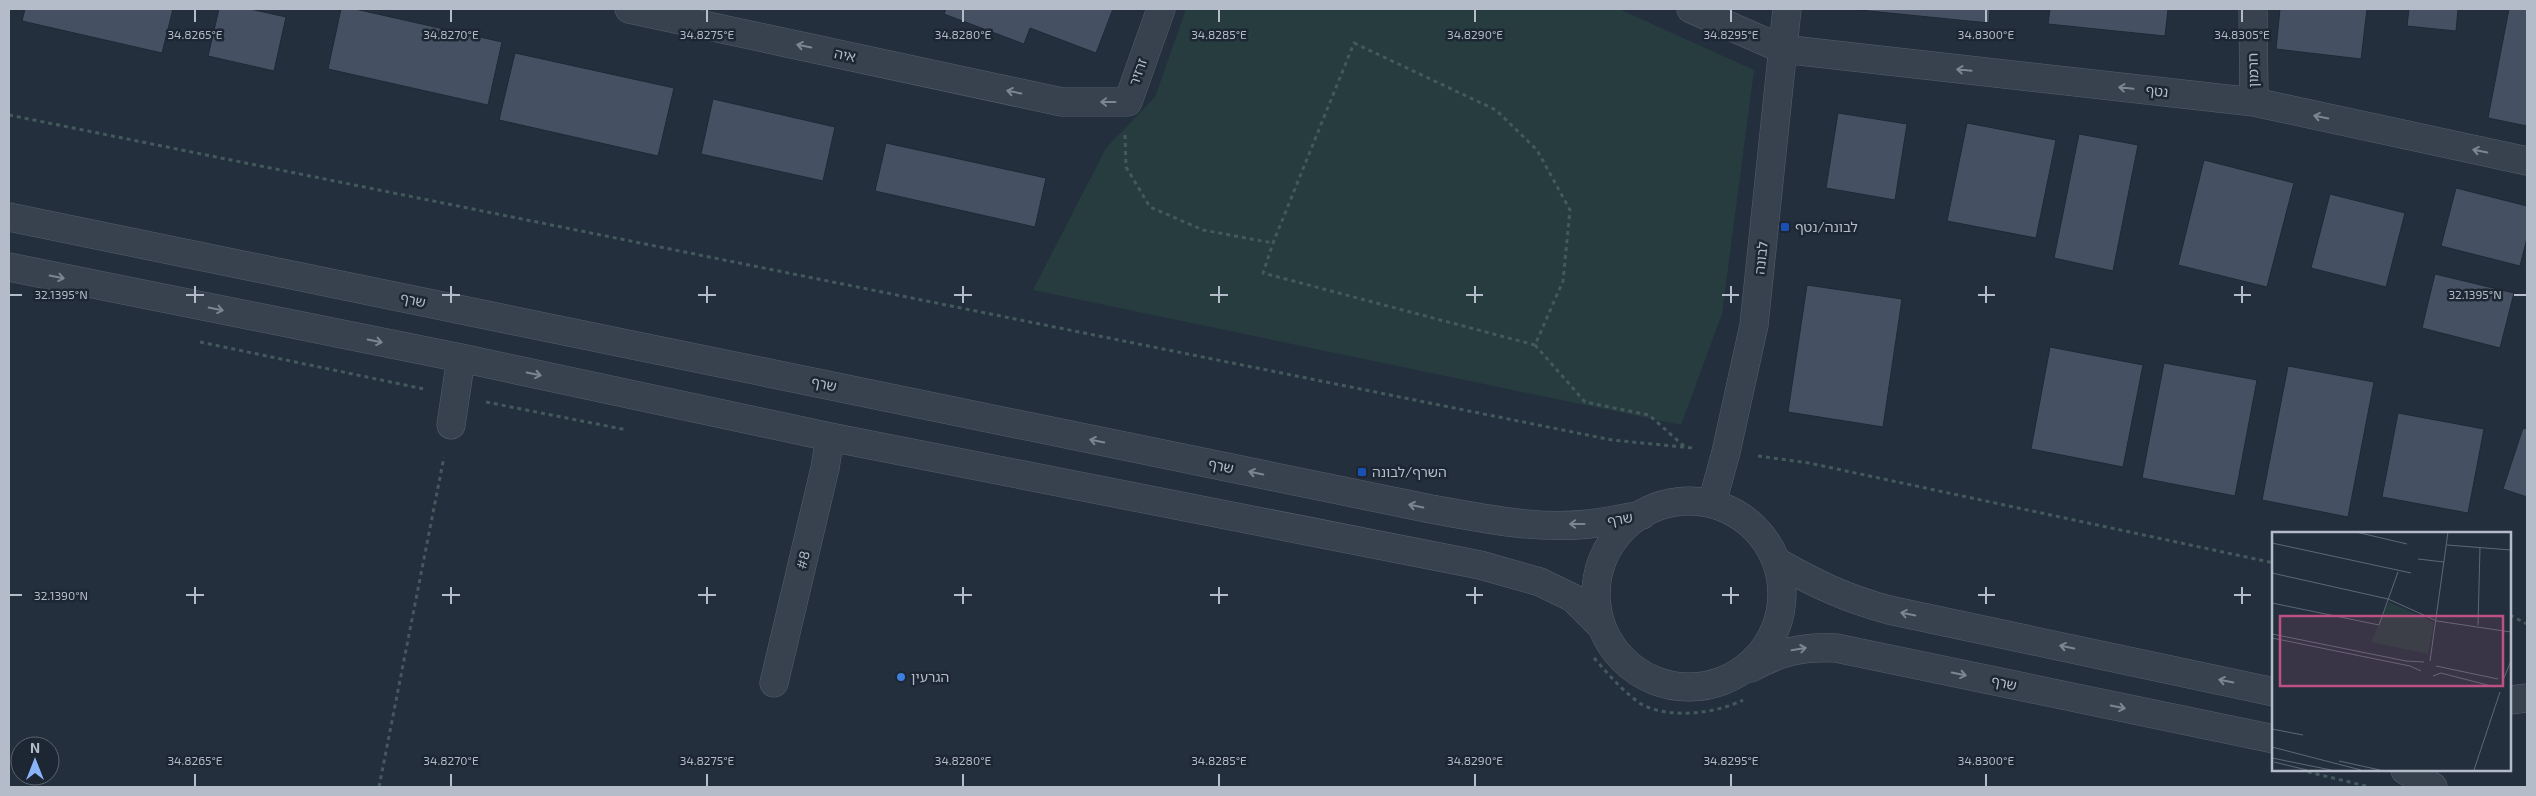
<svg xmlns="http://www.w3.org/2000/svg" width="2536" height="796" font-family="'Exo 2','Noto Sans Hebrew',sans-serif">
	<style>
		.green { fill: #263c3f }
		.building { fill: #455162; stroke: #1f2835 }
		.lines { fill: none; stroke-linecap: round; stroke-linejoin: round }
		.minor-casing { stroke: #565f6c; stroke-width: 29 }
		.path { stroke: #44595c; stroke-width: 3; stroke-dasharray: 4 4; stroke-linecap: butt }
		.minor { stroke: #38414e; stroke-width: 28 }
		.oneway { stroke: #7c8592 }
		.ticks { fill: none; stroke: #b4bcc9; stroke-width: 2 }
		.transit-dot { fill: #1a4fb4; stroke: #1d2633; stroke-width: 2 }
		.shop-dot { fill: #3f7fe0; stroke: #1d2633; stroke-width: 2 }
		.labels { text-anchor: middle; stroke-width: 5; stroke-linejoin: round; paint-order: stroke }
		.street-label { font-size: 14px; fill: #b4bcc9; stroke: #1d2633 }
		.poi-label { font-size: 14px; fill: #b4bcc9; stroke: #1d2633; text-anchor: start }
		.inset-road { fill: none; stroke: #5e6776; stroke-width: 1 }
		.view { fill: #bd5182; fill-opacity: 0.15; stroke: #bd5182; stroke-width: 2.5 }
		.inset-edge { fill: none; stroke: #b4bcc9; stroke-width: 2.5 }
		.ticks-label { font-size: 12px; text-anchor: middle; fill: #b4bcc9; stroke: #1d2633; stroke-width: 5; stroke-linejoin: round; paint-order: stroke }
	</style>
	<rect width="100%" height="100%" fill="#242f3e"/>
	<!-- green -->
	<path class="green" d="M1186,9H1619L1754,70L1722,314L1681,425L1033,290L1106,148L1155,97Z"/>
	<!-- building -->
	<path class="building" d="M25,9H173L162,53L22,21Z
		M219,9H250L286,17L274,71L208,56Z
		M341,9H355L502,42L488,105L328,69Z
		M946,9H1113L1096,53L1030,28L1024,44L944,14Z
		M1849,9H1990L1989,23Z
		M2050,9H2168L2165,36L2048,24Z
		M2280,9H2367L2361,59L2276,49Z
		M2409,9H2458L2456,31L2407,26Z
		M2509,9H2527V126L2488,118Z
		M515,53L674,88L658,156L499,120Z
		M713,99L835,127L823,181L701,154Z
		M1838,113L1907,124L1895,200L1826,188Z
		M1967,123L2056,140L2036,238L1947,221Z
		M2079,134L2138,145L2113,271L2054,258Z
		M886,143L1046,178L1035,227L875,191Z
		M2204,160L2294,183L2267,287L2178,265Z
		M2456,188L2527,206V238L2520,266L2441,246Z
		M2330,194L2405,213L2386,287L2311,268Z
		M2435,274L2514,293L2500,348L2422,328Z
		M1807,285L1902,299L1883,427L1788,412Z
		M2050,347L2143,365L2123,467L2031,449Z
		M2164,363L2257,380L2235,496L2142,478Z
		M2288,366L2374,382L2348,517L2262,500Z
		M2398,413L2484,429L2468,513L2382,497Z
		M2523,428L2527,429V497L2503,489Z"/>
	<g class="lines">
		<defs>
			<path id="minor" d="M629,9L1062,102H1128L1161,9
				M1691,9L1782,49L2254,102L2527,161
				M2253,9L2254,102
				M9,217L1431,509C1482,518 1536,530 1589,524C1606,522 1624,518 1642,515
				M9,267L461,358L830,437L1480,565L1540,582L1573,598L1601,626
				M451,425L461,358
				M1596 594a93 93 0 1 1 186 0a93 93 0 1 1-186 0Z
				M1712,503L1726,452L1754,325L1787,9
				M1777,562C1816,584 1845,598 1889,610L2274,692
				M1751,668C1779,652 1804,646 1836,648L2274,739
				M774,683L825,468L830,437
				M2510,700L2527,698
				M2405,770L2433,787"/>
		</defs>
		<!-- minor casing -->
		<use href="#minor" class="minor-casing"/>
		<!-- path -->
		<path class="path" d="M1354,43L1496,110L1537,150L1570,210L1563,281L1535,345L1263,273L1273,243Z
			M9,115L1612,440L1693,448
			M1125,135L1126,167L1150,207L1203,230L1273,243
			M200,342L424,389
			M1535,345L1585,402L1649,415L1685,447
			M486,402L627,430
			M1758,456L1809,463L2274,563
			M2510,615L2527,624
			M1594,658C1608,674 1621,689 1638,702C1664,720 1716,714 1743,700
			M2300,770L2370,787
			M379,787L444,457"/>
		<!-- minor -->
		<use href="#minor" class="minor"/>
	</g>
	<!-- one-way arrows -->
	<defs><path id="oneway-shaft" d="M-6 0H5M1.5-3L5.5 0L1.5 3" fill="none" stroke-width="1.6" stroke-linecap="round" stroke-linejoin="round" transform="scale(1.25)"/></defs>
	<g class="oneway">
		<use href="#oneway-shaft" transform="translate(804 46) rotate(-168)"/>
		<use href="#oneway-shaft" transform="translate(1964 70) rotate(-174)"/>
		<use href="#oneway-shaft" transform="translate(2126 88) rotate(-174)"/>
		<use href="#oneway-shaft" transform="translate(1014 92) rotate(-168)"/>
		<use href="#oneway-shaft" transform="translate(1108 102) rotate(180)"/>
		<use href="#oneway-shaft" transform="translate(2321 117) rotate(-168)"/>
		<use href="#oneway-shaft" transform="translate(2480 151) rotate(-168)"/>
		<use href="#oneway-shaft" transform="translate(57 277) rotate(11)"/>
		<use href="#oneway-shaft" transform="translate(216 309) rotate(11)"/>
		<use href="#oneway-shaft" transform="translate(375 341) rotate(11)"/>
		<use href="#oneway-shaft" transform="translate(534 374) rotate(12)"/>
		<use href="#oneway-shaft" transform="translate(1097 441) rotate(-168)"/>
		<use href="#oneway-shaft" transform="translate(1256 473) rotate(-168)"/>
		<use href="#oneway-shaft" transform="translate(1416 506) rotate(-168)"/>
		<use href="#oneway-shaft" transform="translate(1577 524) rotate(180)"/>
		<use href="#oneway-shaft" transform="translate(1908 614) rotate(-169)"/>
		<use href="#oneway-shaft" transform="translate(2067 647) rotate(-168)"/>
		<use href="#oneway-shaft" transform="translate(1799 649) rotate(-9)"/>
		<use href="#oneway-shaft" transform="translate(1959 674) rotate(12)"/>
		<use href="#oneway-shaft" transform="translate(2226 681) rotate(-168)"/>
		<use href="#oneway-shaft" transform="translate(2118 707) rotate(12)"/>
	</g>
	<!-- ticks -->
	<path class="ticks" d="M195,10V22M451,10V22M707,10V22M963,10V22M1219,10V22M1475,10V22M1731,10V22M1986,10V22M2242,10V22M195,286V303M451,286V303M707,286V303M963,286V303M1219,286V303M1475,286V303M1731,286V303M1986,286V303M2242,286V303M10,295H22M186,295H204M442,295H460M698,295H716M954,295H972M1210,295H1228M1466,295H1483M1722,295H1739M1978,295H1995M2234,295H2251M2514,295H2526M195,587V604M451,587V604M707,587V604M963,587V604M1219,587V604M1475,587V604M1731,587V604M1986,587V604M2242,587V604M10,595H22M186,595H204M442,595H460M698,595H716M954,595H972M1210,595H1228M1466,595H1483M1722,595H1739M1978,595H1995M2234,595H2251M195,774V786M451,774V786M707,774V786M963,774V786M1219,774V786M1475,774V786M1731,774V786M1986,774V786"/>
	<!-- markers -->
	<g class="transit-dot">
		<rect x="1780" y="222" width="10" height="10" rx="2.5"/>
		<rect x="1357" y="467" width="10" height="10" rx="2.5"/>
	</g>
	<circle class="shop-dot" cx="901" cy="677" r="5"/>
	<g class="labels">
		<!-- street labels -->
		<g class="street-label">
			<text transform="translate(845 55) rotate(12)" y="5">איה</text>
			<text transform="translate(2253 70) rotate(-91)" y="5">חרמון</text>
			<text transform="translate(1138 72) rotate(-70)" y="5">זרזיר</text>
			<text transform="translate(2157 91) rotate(6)" y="5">נטף</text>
			<text transform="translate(1761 258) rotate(-84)" y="5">לבונה</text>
			<text transform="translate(413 300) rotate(12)" y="5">שרף</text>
			<text transform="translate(824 384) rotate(12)" y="5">שרף</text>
			<text transform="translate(1221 466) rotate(12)" y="5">שרף</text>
			<text transform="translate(1620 519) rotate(-10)" y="5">שרף</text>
			<text transform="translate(803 560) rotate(-77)" y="5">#8</text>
			<text transform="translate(2004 683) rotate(12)" y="5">שרף</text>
		</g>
		<!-- poi labels -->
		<g class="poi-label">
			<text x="1795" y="232">לבונה/נטף</text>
			<text x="1372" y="477">השרף/לבונה</text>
			<text x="911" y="682">הגרעין</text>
		</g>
	</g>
	<!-- overview -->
	<g transform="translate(2272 532)">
		<rect width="239" height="239" fill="#242f3e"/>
		<path d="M117,70L162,90L156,122L99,110Z" fill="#263c3f"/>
		<path class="inset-road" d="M84,0L135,12M0,11L139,41M175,13L239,18M146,27L172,30M0,41L116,67L165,89L239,100M0,71L107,93L126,40M206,93L208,15M0,102L134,129L152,130M0,106L138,134L149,139M158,129L176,0M164,134L226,147M161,144L169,141L223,155M232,146L239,129M0,197L31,203M0,215L89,238M0,226L59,238M67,229L108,238M2,230L35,238M202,238L228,160"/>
		<path class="view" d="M8,84H231V154H8Z"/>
		<rect width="239" height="239" class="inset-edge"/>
	</g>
	<g class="ticks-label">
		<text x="195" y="39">34.8265°E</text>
		<text x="451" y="39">34.8270°E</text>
		<text x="707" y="39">34.8275°E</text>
		<text x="963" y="39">34.8280°E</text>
		<text x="1219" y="39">34.8285°E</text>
		<text x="1475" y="39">34.8290°E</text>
		<text x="1731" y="39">34.8295°E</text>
		<text x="1986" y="39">34.8300°E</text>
		<text x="2242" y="39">34.8305°E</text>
		<text x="61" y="299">32.1395°N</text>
		<text x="2475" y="299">32.1395°N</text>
		<text x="61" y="600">32.1390°N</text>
		<text x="195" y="765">34.8265°E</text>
		<text x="451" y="765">34.8270°E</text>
		<text x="707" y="765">34.8275°E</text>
		<text x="963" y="765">34.8280°E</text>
		<text x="1219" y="765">34.8285°E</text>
		<text x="1475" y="765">34.8290°E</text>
		<text x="1731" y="765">34.8295°E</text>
		<text x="1986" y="765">34.8300°E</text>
	</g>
	<!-- border -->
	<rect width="2536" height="796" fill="none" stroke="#b4bcc9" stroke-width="20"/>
	<!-- north arrow -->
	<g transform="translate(35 761)"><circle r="24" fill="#1d2633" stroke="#59626f"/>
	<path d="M0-4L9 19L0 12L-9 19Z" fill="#8ab4f8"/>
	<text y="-8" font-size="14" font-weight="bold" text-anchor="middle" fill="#b4bcc9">N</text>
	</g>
</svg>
